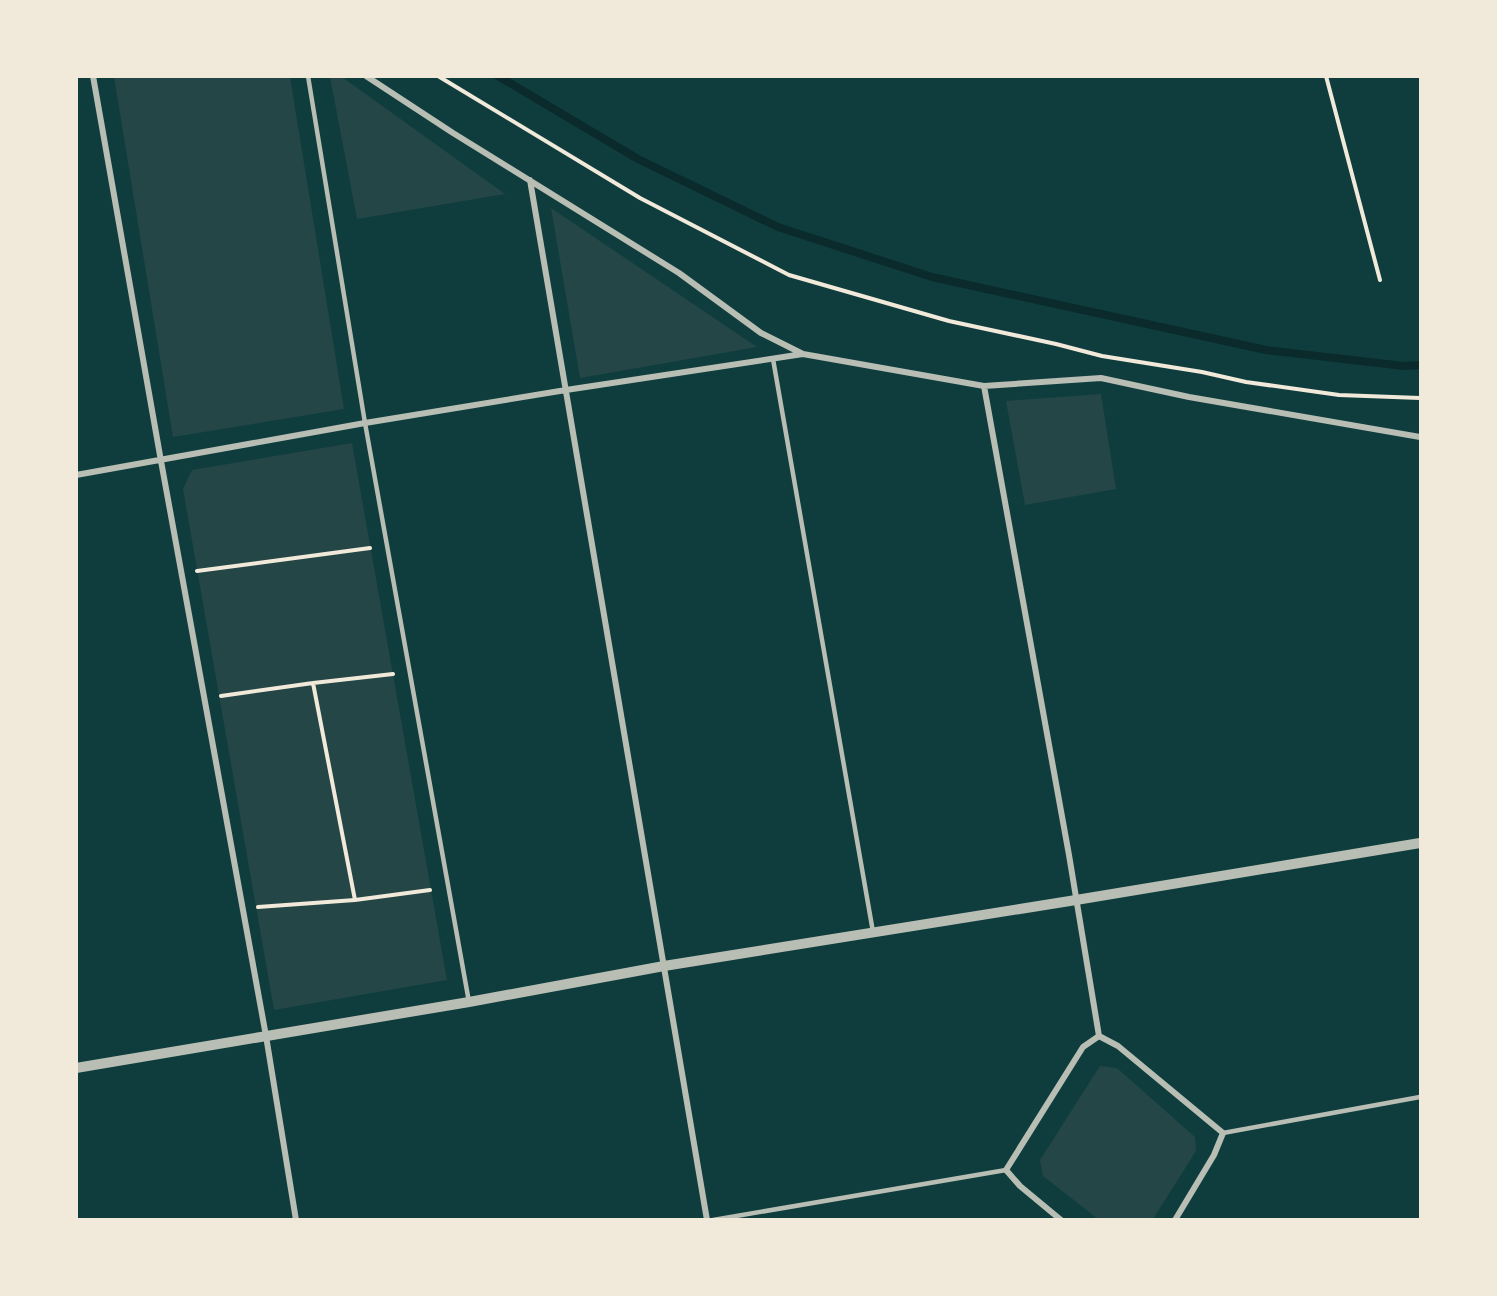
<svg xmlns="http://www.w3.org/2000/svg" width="1497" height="1296" font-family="'Varela Round',sans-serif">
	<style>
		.green { fill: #244646 }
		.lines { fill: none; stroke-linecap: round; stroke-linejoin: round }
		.stream { stroke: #0a2a2b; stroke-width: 8 }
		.path { stroke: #f1e9da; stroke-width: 4 }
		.service { stroke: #b8beb3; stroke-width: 4.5 }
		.minor { stroke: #b8beb3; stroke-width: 6 }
		.tertiary { stroke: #b8beb3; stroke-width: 10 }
	</style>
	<rect width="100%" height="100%" fill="#0f3d3e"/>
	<!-- green -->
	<path class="green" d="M114,77H290L344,409L173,437Z
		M330,77H342L505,194L357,219Z
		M551,208L757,347L580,378Z
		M1101,394L1116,489L1025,505L1006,401Z
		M352,443L447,980L274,1010L183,489L192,470Z
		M1100,1066L1117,1068L1195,1137L1196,1151L1153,1219H1098L1043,1176L1040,1160Z"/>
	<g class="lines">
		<!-- stream -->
		<path class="stream" d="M498,76L638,159L778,227L932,277L1266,350L1404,366L1420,365"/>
		<!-- path -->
		<path class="path" d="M438,76L640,198L789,275L949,321L1056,344L1102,356L1202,372L1246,382L1339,395L1420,398
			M1326,76L1380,280
			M197,571L370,548
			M313,683L355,900
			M221,696L313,683L393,674
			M258,907L355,900L430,890"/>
		<!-- service -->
		<path class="service" d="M308,76L365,423L469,1002
			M773,359L873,932
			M1223,1133L1420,1097
			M713,1220L1006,1170"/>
		<!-- minor -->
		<path class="minor" d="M93,76L161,461L266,1036L296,1220
			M366,76L453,133L679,273L761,333L803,354L984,386L1101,378L1189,397L1420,437
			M530,180L707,1220
			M984,386L1069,855L1099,1036
			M76,475L365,423L566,390L803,354
			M1099,1036L1118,1046L1223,1133L1214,1155L1175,1220
			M1061,1220L1020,1186L1006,1170L1083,1047L1099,1036"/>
		<!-- tertiary -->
		<path class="tertiary" d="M76,1068L469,1002L664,966L1076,900L1420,843"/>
	</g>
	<!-- border -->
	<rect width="1497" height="1296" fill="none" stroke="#f1e9da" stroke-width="156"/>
</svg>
